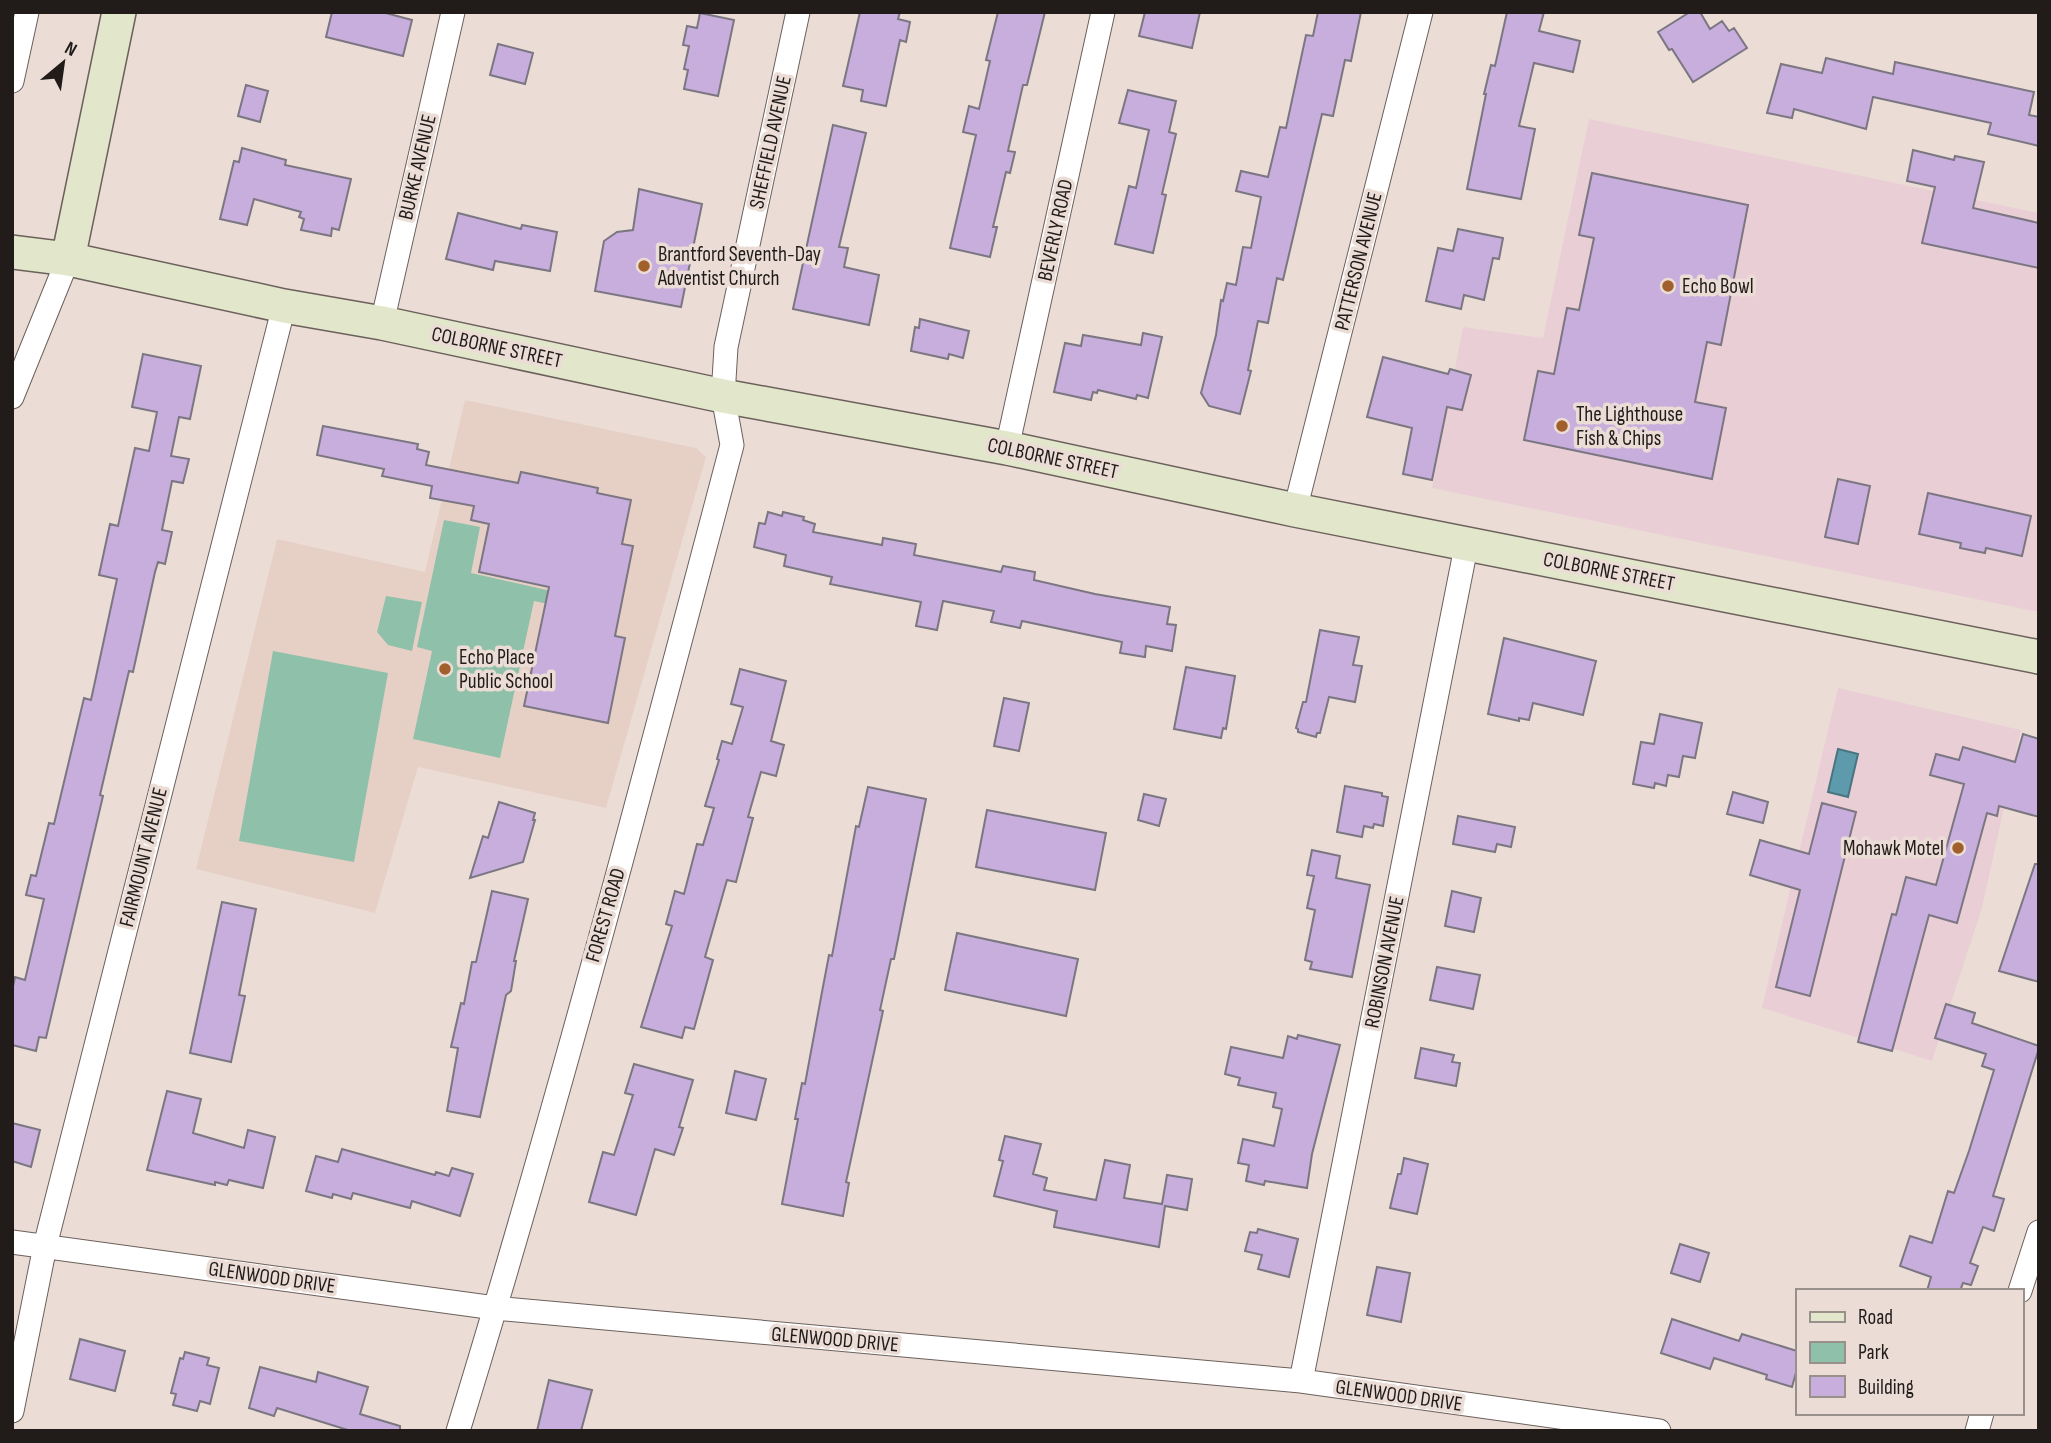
<svg xmlns="http://www.w3.org/2000/svg" width="2051" height="1443" font-family="'Sofia Sans Condensed',sans-serif">
	<style>
		.commercial { fill: #e9cfd5 }
		.built { fill: #e6d0c6 }
		.green { fill: #8fc0a9 }
		.water { fill: #5c9aac; stroke: #4a7480; stroke-width: 2 }
		.building { fill: #c7aedc; stroke: #7b7681; stroke-width: 2 }
		.lines { fill: none; stroke-linecap: round; stroke-linejoin: round }
		.street-casing { stroke: #6c605b; stroke-width: 25 }
		.secondary-casing { stroke: #6c605b; stroke-width: 36 }
		.street { stroke: #fff; stroke-width: 23 }
		.secondary { stroke: #e2e6cb; stroke-width: 33 }
		.poi-dot { fill: #a05f2b; stroke: #ebddd6; stroke-width: 2.5 }
		.labels { text-anchor: middle; stroke-width: 7; stroke-linejoin: round; paint-order: stroke }
		.street-label { font-size: 21px; fill: #211c1a; stroke: #ebddd6 }
		.poi-label { font-size: 21px; fill: #211c1a; stroke: #ebddd6; text-anchor: start }
	</style>
	<rect width="100%" height="100%" fill="#ebddd6"/>
	<!-- commercial -->
	<path class="commercial" d="M1589,119L2039,213V612L1432,488L1463,327L1543,338Z
		M1838,688L2021,730L1982,908L1932,1061L1762,1008Z"/>
	<!-- built -->
	<path class="built" d="M465,400L696,448L706,457L606,808L418,767L375,913L196,869L277,539L425,572Z"/>
	<!-- green -->
	<path class="green" d="M444,520L480,527L471,573L560,593L558,606L534,601L500,758L413,739L432,651L417,647Z
		M386,596L422,602L412,651L388,645L377,632Z
		M273,651L388,673L354,862L239,841Z"/>
	<!-- water -->
	<path class="water" d="M1838,749L1858,754L1848,797L1828,792Z"/>
	<!-- building -->
	<path class="building" d="M332,12H382L412,20L403,56L326,37Z
		M860,12H900L898,19L910,22L906,42L900,40L886,106L861,101L863,90L843,86Z
		M998,12H1045L1027,85H1023L1008,151L1015,152L1010,173L1006,172L993,227H997L990,257L950,248L976,135L963,132L969,106L979,109L990,61L986,60Z
		M1145,12H1200L1192,48L1139,36Z
		M1318,12H1361L1351,61L1345,60L1333,116L1322,114L1283,280L1277,278L1268,323L1258,321L1248,370L1251,371L1240,414L1209,406L1201,393L1216,335L1221,300L1223,301L1227,283L1236,285L1243,247L1251,248L1261,197L1236,191L1241,171L1268,177L1280,127L1286,128L1306,35L1313,36Z
		M1507,12H1544L1539,31L1580,41L1573,72L1534,63L1519,126L1535,129L1521,199L1467,189L1486,94H1484L1491,65L1495,66Z
		M1690,12H1700L1710,29L1722,21L1729,31L1734,28L1747,48L1693,82L1672,49L1669,50L1658,32Z
		M700,13L734,20L718,96L684,89L688,70L684,69L689,46L683,45L687,26L697,28Z
		M498,44L533,53L525,84L490,75Z
		M1826,58L1893,74L1895,62L2034,92L2029,115L2039,117V146L1988,134L1991,123L1873,97L1866,129L1794,109L1792,118L1767,113L1781,64L1822,73Z
		M246,85L268,91L260,122L238,116Z
		M1128,90L1176,101L1169,132L1176,134L1162,194L1166,195L1153,253L1115,244L1129,186L1136,188L1149,130L1119,123Z
		M833,125L866,133L839,247L848,248L844,267L879,275L869,325L793,309Z
		M242,148L286,160L285,165L351,179L339,230L332,228L331,236L301,230L304,219L299,217L301,212L254,199L247,225L220,219L234,161L239,162Z
		M1913,150L1954,160L1955,156L1984,162L1973,208L2039,223V268L1922,243L1935,187L1907,181Z
		M1592,173L1748,205L1721,345L1707,342L1695,402L1726,408L1712,479L1524,440L1538,371L1554,374L1567,308L1579,310L1594,238L1579,235Z
		M639,189L702,204L681,307L595,291L604,241L617,232L633,230Z
		M458,213L521,229L522,225L557,232L550,271L495,261L493,270L446,259Z
		M1458,229L1503,238L1499,259L1493,258L1484,300L1464,295L1461,309L1426,301L1438,248L1453,251Z
		M920,319L969,331L963,358L949,354L948,359L911,351L915,327L919,328Z
		M1143,333L1162,337L1148,398L1137,395L1136,399L1098,390L1097,393L1093,392L1091,400L1054,392L1065,343L1081,346L1083,335L1141,345Z
		M143,354L201,366L190,419L179,417L171,456L189,459L183,483L172,481L162,530L172,532L165,564L158,562L155,572L133,672L129,671L100,795L103,796L46,1038L39,1037L36,1051L12,1045V991L15,977L25,980L44,899L26,895L31,875L36,876L49,823L54,824L84,698L91,700L117,579L99,575L110,524L118,526L135,448L149,451L157,412L132,407Z
		M1383,357L1448,374L1450,369L1471,375L1462,410L1447,407L1432,480L1403,474L1412,428L1367,417Z
		M323,426L418,444L417,449L429,452L426,465L518,483L521,472L598,488L597,493L631,500L622,544L633,546L615,636L625,638L608,723L524,706L549,587L479,572L489,524L471,520L474,506L430,498L432,486L382,476L384,469L317,455Z
		M1838,479L1870,486L1858,544L1825,537Z
		M1928,493L2031,516L2022,556L1986,548L1985,553L1960,548L1961,543L1919,534Z
		M768,512L782,516L783,512L804,517L803,520L815,524L813,532L882,545L883,538L916,544L914,555L1001,572L1003,566L1035,572L1034,580L1095,594L1170,607L1167,624L1176,625L1172,651L1146,646L1145,657L1120,653L1122,642L1022,621L1020,628L991,622L994,611L943,601L937,630L916,626L921,602L830,584L832,577L784,566L786,555L754,547L759,523L765,524Z
		M1320,630L1359,637L1353,665L1362,666L1355,702L1329,697L1320,733H1317L1316,737L1298,732V729L1296,728L1303,702H1306Z
		M1504,638L1596,661L1583,715L1533,703L1529,720L1519,718V721L1488,714Z
		M1186,667L1235,676L1226,729L1223,728L1221,738L1174,729Z
		M740,669L786,681L771,741L784,745L776,776L761,772L748,817L753,818L736,882L727,880L705,957L713,960L694,1029L685,1027L682,1038L641,1027L672,926L666,924L675,891L684,894L697,844L703,845L714,808L705,806L719,760L717,759L722,741L732,744L743,707L731,704Z
		M1004,698L1029,703L1019,751L994,746Z
		M1660,714L1702,723L1695,758L1683,756L1679,777L1668,775L1666,786L1655,783L1654,788L1633,784L1641,742L1654,744Z
		M2023,734L2039,739V817L1999,806L1997,816L1987,813L1957,923L1929,915L1892,1051L1858,1042L1892,914L1896,915L1906,877L1936,885L1964,784L1930,775L1936,754L1959,760L1963,747L2015,762Z
		M1345,786L1382,793V796L1388,797L1383,826L1374,824L1373,828L1364,826L1362,837L1337,832Z
		M868,787L926,799L894,959H891L880,1010L883,1011L846,1182L849,1183L843,1216L782,1204L798,1119H795L802,1083L805,1084L822,992L829,955L832,956L856,826L859,827Z
		M1733,792L1768,802L1763,823L1727,814Z
		M1144,794L1166,799L1159,826L1138,820Z
		M499,802L535,813L533,820H535L523,862L470,878L483,836L488,838Z
		M1822,803L1856,812L1810,996L1776,987L1800,890L1750,875L1760,840L1809,854Z
		M987,810L1106,833L1095,890L976,867Z
		M1458,816L1515,827L1511,847L1497,844L1495,852L1453,844Z
		M1312,850L1340,856L1336,878L1370,885L1352,977L1310,969L1312,962L1305,960L1315,910L1307,908L1314,876L1307,875Z
		M2035,864H2039V982L1999,971Z
		M492,891L528,899L514,961H516L511,991L506,995L480,1117L447,1111L458,1048L451,1047L461,1003L464,1004L472,962H476Z
		M1452,891L1481,898L1474,932L1445,926Z
		M222,902L256,909L239,995L245,996L231,1062L190,1053Z
		M957,933L1078,959L1066,1016L945,990Z
		M1437,967L1480,975L1473,1009L1430,1000Z
		M1946,1004L1975,1013L1972,1023L2039,1046V1048L1993,1196L2004,1199L1994,1231L1983,1227L1970,1263L1978,1266L1971,1285L1963,1283L1960,1291H1927L1931,1277L1900,1266L1910,1236L1932,1243L1948,1191L1954,1193L1969,1151L1994,1070L1982,1066L1986,1054L1935,1038Z
		M1298,1035L1340,1045L1312,1154L1307,1188L1265,1181L1264,1185L1246,1181L1249,1165L1238,1163L1243,1139L1274,1146L1282,1109L1273,1107L1276,1093L1238,1085L1240,1078L1225,1074L1231,1047L1283,1058L1288,1036L1297,1039Z
		M1421,1048L1454,1055L1452,1062L1460,1063L1456,1086L1415,1078Z
		M634,1064L693,1080L679,1127L683,1128L674,1155L655,1149L636,1215L589,1202L603,1152L614,1155L633,1095L625,1093Z
		M735,1071L766,1079L756,1120L726,1113Z
		M167,1091L201,1099L193,1133L244,1148L248,1130L275,1137L263,1188L229,1180L227,1185L215,1182V1185L147,1170Z
		M12,1123L40,1130L31,1167L12,1161Z
		M1005,1136L1041,1144L1033,1174L1047,1178L1044,1190L1096,1200L1105,1160L1130,1165L1124,1198L1162,1204L1167,1175L1192,1179L1187,1210L1165,1206L1159,1247L1054,1227L1057,1211L994,1196L1003,1161L999,1160Z
		M342,1149L435,1175L436,1172L449,1176L452,1168L473,1174L460,1216L412,1201L410,1208L353,1193L351,1199L333,1194L332,1198L306,1191L316,1156L338,1162Z
		M1404,1158L1428,1164L1417,1214L1390,1208L1398,1174H1401Z
		M1258,1229L1298,1239L1289,1277L1258,1269L1262,1255L1245,1251L1250,1232L1257,1233Z
		M1680,1244L1709,1253L1700,1282L1671,1273Z
		M1377,1267L1410,1273L1401,1322L1367,1315Z
		M1672,1319L1739,1341L1742,1334L1797,1351V1369L1792,1387L1766,1379L1767,1375L1714,1358L1710,1369L1661,1353Z
		M80,1339L125,1351L115,1391L70,1379Z
		M185,1352L209,1358L207,1365L219,1368L210,1404L200,1401L197,1411L173,1405L176,1394L171,1393L180,1358L183,1359Z
		M260,1367L316,1382L318,1372L368,1387L360,1414L400,1426V1431H351L277,1408L274,1416L249,1408Z
		M549,1380L592,1390L581,1431H537Z"/>
	<g class="lines">
		<defs>
			<path id="street" d="M12,81L27,12
				M382,323L453,12
				M12,397L68,259
				M1007,448L1103,12
				M1295,510L1421,12
				M12,1242L495,1308L1301,1381L1659,1431
				M2020,1291L2039,1232
				M1301,1381L1467,542
				M12,1411L45,1246L284,306
				M458,1431C558,1105 645,775 732,445L723,396L726,347L798,12
				M1977,1431L1982,1413"/>
			<path id="secondary" d="M12,252L68,259L284,306L382,323L723,396L1007,448L1295,510L2039,657
				M68,259L119,12"/>
		</defs>
		<!-- street casing -->
		<use href="#street" class="street-casing"/>
		<!-- secondary casing -->
		<use href="#secondary" class="secondary-casing"/>
		<!-- street -->
		<use href="#street" class="street"/>
		<!-- secondary -->
		<use href="#secondary" class="secondary"/>
	</g>
	<!-- markers -->
	<g class="poi-dot">
		<circle cx="644" cy="266" r="7"/>
		<circle cx="1668" cy="286" r="7"/>
		<circle cx="1562" cy="426" r="7"/>
		<circle cx="445" cy="669" r="7"/>
		<circle cx="1958" cy="848" r="7"/>
	</g>
	<g class="labels">
		<!-- street labels -->
		<g class="street-label">
			<text transform="translate(770 142) rotate(-78)" y="7">SHEFFIELD AVENUE</text>
			<text transform="translate(417 167) rotate(-77)" y="7">BURKE AVENUE</text>
			<text transform="translate(1055 230) rotate(-78)" y="7">BEVERLY ROAD</text>
			<text transform="translate(1358 261) rotate(-76)" y="7">PATTERSON AVENUE</text>
			<text transform="translate(497 347) rotate(12)" y="7">COLBORNE STREET</text>
			<text transform="translate(1053 458) rotate(12)" y="7">COLBORNE STREET</text>
			<text transform="translate(1609 571) rotate(11)" y="7">COLBORNE STREET</text>
			<text transform="translate(143 857) rotate(-76)" y="7">FAIRMOUNT AVENUE</text>
			<text transform="translate(605 915) rotate(-74)" y="7">FOREST ROAD</text>
			<text transform="translate(1384 962) rotate(-79)" y="7">ROBINSON AVENUE</text>
			<text transform="translate(272 1277) rotate(8)" y="7">GLENWOOD DRIVE</text>
			<text transform="translate(835 1339) rotate(5)" y="7">GLENWOOD DRIVE</text>
			<text transform="translate(1399 1395) rotate(8)" y="7">GLENWOOD DRIVE</text>
		</g>
		<!-- poi labels -->
		<g class="poi-label">
			<text x="658" y="261">Brantford Seventh-Day<tspan x="658" dy="24">Adventist Church</tspan></text>
			<text x="1682" y="293">Echo Bowl</text>
			<text x="1576" y="421">The Lighthouse<tspan x="1576" dy="24">Fish &amp; Chips</tspan></text>
			<text x="459" y="664">Echo Place<tspan x="459" dy="24">Public School</tspan></text>
			<text x="1944" y="855" text-anchor="end">Mohawk Motel</text>
		</g>
	</g>
	<!-- border -->
	<rect width="2051" height="1443" fill="none" stroke="#211c1a" stroke-width="28"/>
	<!-- legend -->
	<rect x="1796" y="1289" width="228" height="126" fill="#ebddd6" stroke="#9a908b" stroke-width="2"/>
	<rect x="1810" y="1312" width="35" height="10" fill="#e2e6cb" stroke="#9a908b" stroke-width="2"/>
	<text x="1858" y="1324" font-size="21" fill="#211c1a">Road</text>
	<rect x="1810" y="1342" width="35" height="21" fill="#8fc0a9" stroke="#9a908b" stroke-width="2"/>
	<text x="1858" y="1359" font-size="21" fill="#211c1a">Park</text>
	<rect x="1810" y="1376" width="35" height="21" fill="#c7aedc" stroke="#9a908b" stroke-width="2"/>
	<text x="1858" y="1394" font-size="21" fill="#211c1a">Building</text>
	<!-- north arrow -->
	<g transform="translate(63 63) rotate(29)" stroke="#ebddd6" stroke-width="5" paint-order="stroke">
	<path d="M0-5L12 26L0 18L-12 26Z" fill="#211c1a"/>
	<text y="-10" font-size="19" font-weight="bold" text-anchor="middle" fill="#211c1a">N</text>
	</g>
</svg>
